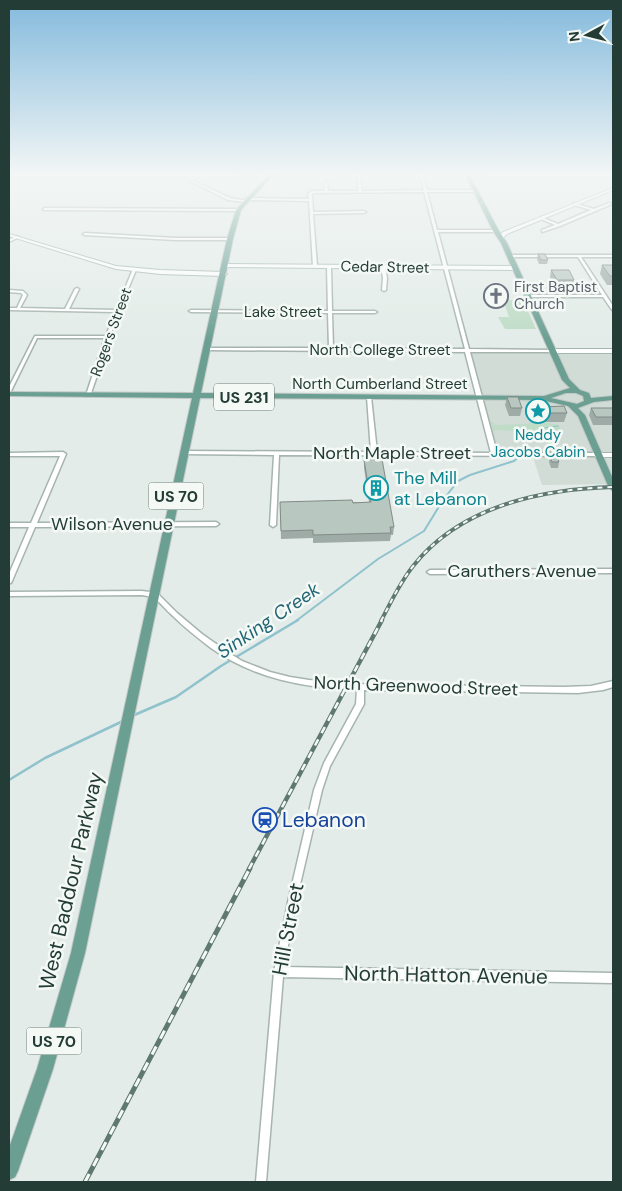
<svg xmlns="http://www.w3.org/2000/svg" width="622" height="1191" font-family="'DM Sans',sans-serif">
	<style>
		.built { fill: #d1dcd7 }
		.green { fill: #bedcc6 }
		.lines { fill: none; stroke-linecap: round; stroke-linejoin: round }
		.stream-far2 { stroke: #8fc2cd; stroke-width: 1 }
		.stream-far1 { stroke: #8fc2cd; stroke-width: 2 }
		.stream { stroke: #8fc2cd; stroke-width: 2.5 }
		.street-casing { stroke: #a6b4af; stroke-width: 3 }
		.secondary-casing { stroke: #a2b7b0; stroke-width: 2 }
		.primary-casing { stroke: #c2c8c7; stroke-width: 2 }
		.street { fill: #fff; fill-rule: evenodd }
		.secondary { fill: #fff; fill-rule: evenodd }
		.primary { fill: #6b9f92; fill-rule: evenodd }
		.rail-far2-casing { stroke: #5f7871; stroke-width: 4 }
		.rail-far1-casing { stroke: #5f7871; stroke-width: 4.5 }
		.rail-casing { stroke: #5f7871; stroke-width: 5 }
		.rail-far2 { stroke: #f4f9f6; stroke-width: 2; stroke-dasharray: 5; stroke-linecap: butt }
		.rail-far1 { stroke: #f4f9f6; stroke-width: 2.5; stroke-dasharray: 7; stroke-linecap: butt }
		.rail { stroke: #f4f9f6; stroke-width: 3; stroke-dasharray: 9; stroke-linecap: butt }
		.wall { fill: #9faba6 }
		.building { fill: #b9c7c1; stroke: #828b87 }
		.labels { text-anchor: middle; stroke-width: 5; stroke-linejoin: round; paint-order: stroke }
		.far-street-label { font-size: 15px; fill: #243c36; stroke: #f4f9f6 }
		.far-worship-label { font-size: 15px; fill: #5b616d; stroke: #f4f9f6; text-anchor: start }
		.far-culture-label { font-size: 15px; fill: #0d838f; stroke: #f4f9f6 }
		.shield { fill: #f4f9f6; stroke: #627570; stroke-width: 1 }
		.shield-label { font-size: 16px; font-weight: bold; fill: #243c36 }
		.street-label { font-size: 18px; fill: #243c36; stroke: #f4f9f6 }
		.culture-label { font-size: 18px; fill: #0d838f; stroke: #f4f9f6; text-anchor: start }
		.water-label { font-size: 19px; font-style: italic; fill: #226575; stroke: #f4f9f6 }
		.near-transit-label { font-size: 21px; fill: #164399; stroke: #f4f9f6; text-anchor: start }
		.near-street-label { font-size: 21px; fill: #243c36; stroke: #f4f9f6 }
	</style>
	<rect width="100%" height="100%" fill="#e3ece8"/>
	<!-- built -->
	<path class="built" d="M468,351H613V484L542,485L532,454L494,453Z"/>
	<!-- green -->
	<path class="green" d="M503,300H523L536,329H505L498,317H509Z
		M520,401H539L544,415H539L542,422L559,425L562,433L495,430L494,433L491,422H493L495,425L527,424L533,422L532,417H528L531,416L528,403Z"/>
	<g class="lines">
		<!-- stream-far2 -->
		<path class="stream-far2" d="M539,432L544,428L558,426"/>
		<!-- stream-far1 -->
		<path class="stream-far1" d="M538,432L540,430
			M296,621L378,559L424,531L443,500L458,481L470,475L514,461L520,456"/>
		<!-- stream -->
		<path class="stream" d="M132,716L176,697L221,666L298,620
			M9,780L45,758L123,721"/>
		<defs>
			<path id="street" d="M176,174H179L230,198L248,201L246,202L228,200Z
				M271,174H487L486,175H423L427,190H475L477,191L475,192H427L437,230H496L498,231L496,232H438L469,349L552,350L554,351L552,352H470L497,453H598L601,455L600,456L279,455L276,525L273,527L270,525L274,455L183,454V452L185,451L371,452L367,397L369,396L371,397L377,452L491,453L465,352L206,350V348H329L328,313L191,312L189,311L191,310L328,311L327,267L329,266L331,267L332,311H375L377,312L375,313H332L333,348L465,349L424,192L313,193L312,194L313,212L364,211L366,212L364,213L313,214L317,266L315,267L313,266L309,201L247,200L245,199L247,198L309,199L308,194L311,191H324L325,181L326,180L327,181L328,191H358V175H272ZM360,175H420L424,190L362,191Z
				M574,203L594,209L609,203L612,204L560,226L542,232V230L555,225L541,219V217L558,224L591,210L574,205Z
				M44,208L239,209L241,210L239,211L43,210Z
				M85,233L176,238H230L232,239L230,240H176L84,235L83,234Z
				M16,236L19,237L9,242V240Z
				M509,255H613V257H581L613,306V310H612L603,297H529L527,296L529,295H602L578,257H509Z
				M383,266L385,267L387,278L386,290L384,291L382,290L383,278L381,267Z
				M133,269L136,270L119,311L110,336L111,337L110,338L90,396H86V395L105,338H37L11,391L9,392V387L35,336H106L115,312L9,310V308H17L23,295L21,293L9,292V290L23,291L27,295L20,308L65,309L75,289L77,288L79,289L69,309L116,310Z
				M63,452L66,454L37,523L216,522L219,524L216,526L35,527L12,581L11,583H9V574L29,527H9V523H31L60,456H9V453Z
				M613,569V573L430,574L427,572L430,570Z
				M142,591L157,593L177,613L202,634L229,653L242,661L270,672L290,677L309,680L349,684L564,687L591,686L613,681V687L603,690L578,693L364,690V704L330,766L322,790L296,902L284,967L613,973V983L283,977L266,1182H256L274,972L288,902L314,790L324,763L356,704L357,690C305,688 255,679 211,648C198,638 185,628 173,616C168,612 157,599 153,597C151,596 145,596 142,595L9,596V592Z"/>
			<path id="secondary" d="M274,174L272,175L9,177V175Z
				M613,188V190L507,234L502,239L498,238L503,232Z
				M9,234L116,266L160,270L224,272L227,274L224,276L160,274L116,269L9,236Z
				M225,264L515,266L518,268L515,270L223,267L222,266Z
				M613,349V353H552L549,351L552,349Z
				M595,453H613V457H595Z"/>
			<path id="primary" d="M270,174H274L241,210L233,239L201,393L544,396L570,388L562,380L501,243L493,231L465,174H469L499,231L507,243L569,379L580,390L589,393L591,398L613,396V400L594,402L578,408L585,415L613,479V491L609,488L578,416L568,406L541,400L200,398L85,953L53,1069L18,1171L15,1177L9,1180V1148L37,1069L71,953L192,398L9,396V392L193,393L227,239L236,210ZM566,393H576L583,396L584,401L577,404L551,398Z"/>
		</defs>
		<!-- street casing -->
		<use href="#street" class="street-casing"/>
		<!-- secondary casing -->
		<use href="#secondary" class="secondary-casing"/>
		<!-- primary casing -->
		<use href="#primary" class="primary-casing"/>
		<!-- street -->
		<use href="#street" class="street"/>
		<!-- secondary -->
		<use href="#secondary" class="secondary"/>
		<!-- primary -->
		<use href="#primary" class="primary"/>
		<defs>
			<path id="rail-far2" d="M381,621C391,602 400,582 414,565C461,506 542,489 613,487"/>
			<path id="rail-far1" d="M249,869L382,620"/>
			<path id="rail" d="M85,1182L250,868"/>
		</defs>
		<!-- rail-far2 casing -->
		<use href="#rail-far2" class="rail-far2-casing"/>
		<!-- rail-far1 casing -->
		<use href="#rail-far1" class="rail-far1-casing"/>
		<!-- rail casing -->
		<use href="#rail" class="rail-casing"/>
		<!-- rail-far2 -->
		<use href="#rail-far2" class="rail-far2"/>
		<!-- rail-far1 -->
		<use href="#rail-far1" class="rail-far1"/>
		<!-- rail -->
		<use href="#rail" class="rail"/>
	</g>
	<!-- wall -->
	<path class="wall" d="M538,254L548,260L547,264H539L537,259Z
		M602,265H613V285H607L600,274Z
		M551,270L574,280L573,287H555L550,277Z
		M507,397L522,408L520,416H509L505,405Z
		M542,407L567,413L564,422H542L539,416Z
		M591,408H613V425H593L589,415Z
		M550,457L559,462L558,468H551L549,462Z
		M364,460L394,527L393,535H391L390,541L313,543V538L281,539L280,502H369L364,468Z"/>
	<!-- building -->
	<path class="building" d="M538,254H545L548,260H541Z
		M602,265H613V276H610Z
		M551,270H569L574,280H557Z
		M507,397H518L522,408H511Z
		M564,406L567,413H545L542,407Z
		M591,408H613V417H596Z
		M550,457H557L559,462H552Z
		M382,459L394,527H390L391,533L313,535V530L281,531L280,502L352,500L353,503L371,502L364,460Z"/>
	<!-- sky -->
	<linearGradient id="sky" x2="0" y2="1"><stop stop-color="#84badd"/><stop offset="0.51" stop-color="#f2f6f5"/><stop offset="1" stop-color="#f2f6f5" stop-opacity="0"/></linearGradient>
	<rect width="622" height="341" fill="url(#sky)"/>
	<!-- icons -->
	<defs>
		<symbol id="church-ring" viewBox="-11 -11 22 22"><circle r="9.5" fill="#f4f9f6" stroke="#6b7280" stroke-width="1.5"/><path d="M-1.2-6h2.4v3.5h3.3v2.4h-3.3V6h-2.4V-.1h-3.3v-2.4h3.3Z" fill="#6b7280"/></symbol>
		<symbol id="sight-ring" viewBox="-11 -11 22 22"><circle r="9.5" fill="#f4f9f6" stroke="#0f9aa8" stroke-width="1.5"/><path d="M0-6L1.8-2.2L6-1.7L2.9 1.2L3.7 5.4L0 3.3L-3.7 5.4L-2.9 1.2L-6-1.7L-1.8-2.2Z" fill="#0f9aa8"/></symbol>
		<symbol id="building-ring" viewBox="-11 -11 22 22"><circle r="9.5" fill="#f4f9f6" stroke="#0f9aa8" stroke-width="1.5"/><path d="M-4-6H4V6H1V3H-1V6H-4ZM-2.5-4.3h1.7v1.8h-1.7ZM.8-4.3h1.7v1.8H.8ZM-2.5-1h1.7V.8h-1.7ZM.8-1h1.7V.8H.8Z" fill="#0f9aa8"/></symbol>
		<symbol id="station-ring" viewBox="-11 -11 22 22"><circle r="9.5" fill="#f4f9f6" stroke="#1a4fb4" stroke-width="1.5"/><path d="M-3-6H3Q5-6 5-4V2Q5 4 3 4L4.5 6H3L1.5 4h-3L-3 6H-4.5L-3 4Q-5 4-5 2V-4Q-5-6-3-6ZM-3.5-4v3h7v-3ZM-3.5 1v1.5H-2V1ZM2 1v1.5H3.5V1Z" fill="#1a4fb4"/></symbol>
	</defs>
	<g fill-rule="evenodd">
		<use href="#church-ring" x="482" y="282" width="28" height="28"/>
		<use href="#sight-ring" x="524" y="397" width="28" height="28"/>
		<use href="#building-ring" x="362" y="474" width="28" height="28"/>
		<use href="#station-ring" x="251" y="806" width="28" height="28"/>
	</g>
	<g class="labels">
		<!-- far-street labels -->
		<g class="far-street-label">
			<text transform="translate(385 267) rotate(1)" y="5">Cedar Street</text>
			<text x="283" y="317">Lake Street</text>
			<text transform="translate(111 332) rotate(-70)" y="5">Rogers Street</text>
			<text x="380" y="355">North College Street</text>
			<text x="380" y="389">North Cumberland Street</text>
		</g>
		<!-- far-worship labels -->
		<g class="far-worship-label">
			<text x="514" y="292">First Baptist<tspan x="514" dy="17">Church</tspan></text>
		</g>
		<!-- far-culture labels -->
		<g class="far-culture-label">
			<text x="538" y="440">Neddy<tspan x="538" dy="17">Jacobs Cabin</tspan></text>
		</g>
		<!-- shield labels -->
		<g class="shield">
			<rect x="214" y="383.5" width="60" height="27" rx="4"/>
			<rect x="148.5" y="482.5" width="55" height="27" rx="4"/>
			<rect x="26.5" y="1027.5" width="55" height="27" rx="4"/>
		</g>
		<g class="shield-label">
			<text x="244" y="403">US 231</text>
			<text x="176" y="502">US 70</text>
			<text x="54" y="1047">US 70</text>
		</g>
		<!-- street labels -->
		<g class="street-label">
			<text x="392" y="459">North Maple Street</text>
			<text x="112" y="530">Wilson Avenue</text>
			<text x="522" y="577">Caruthers Avenue</text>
			<text transform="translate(416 686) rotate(2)" y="6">North Greenwood Street</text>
		</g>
		<!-- culture labels -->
		<g class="culture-label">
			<text x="394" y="484">The Mill<tspan x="394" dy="21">at Lebanon</tspan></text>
		</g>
		<!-- water labels -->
		<g class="water-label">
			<text transform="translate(268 620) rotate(-34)" y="7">Sinking Creek</text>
		</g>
		<!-- near-transit labels -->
		<g class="near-transit-label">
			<text x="282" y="827">Lebanon</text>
		</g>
		<!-- near-street labels -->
		<g class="near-street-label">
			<text transform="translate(71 881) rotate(-77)" y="7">West Baddour Parkway</text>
			<text transform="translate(288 929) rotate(-79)" y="7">Hill Street</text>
			<text transform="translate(446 975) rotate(1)" y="7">North Hatton Avenue</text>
		</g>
	</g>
	<!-- border -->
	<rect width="622" height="1191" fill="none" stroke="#243c36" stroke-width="20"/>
	<!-- north arrow -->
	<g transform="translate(587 35) rotate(263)" stroke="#f4f9f6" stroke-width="4" paint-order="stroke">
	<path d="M0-4L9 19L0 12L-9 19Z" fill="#243c36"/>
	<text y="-8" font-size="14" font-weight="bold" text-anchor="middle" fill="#243c36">N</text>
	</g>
</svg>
